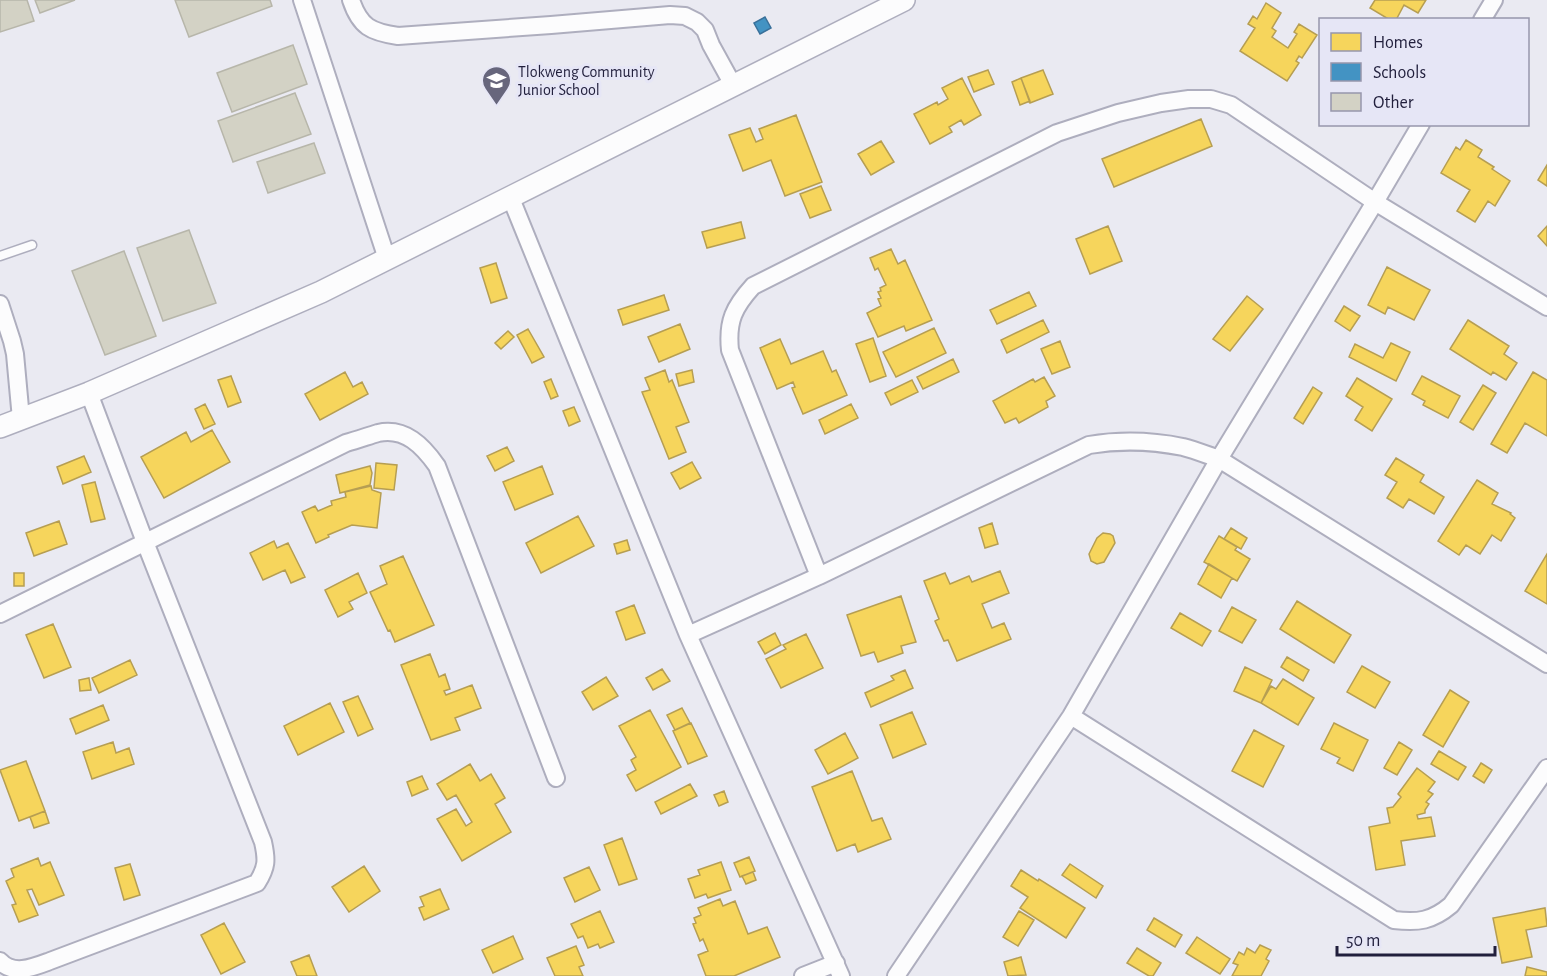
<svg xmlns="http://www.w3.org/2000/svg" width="1547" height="976" font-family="'Alegreya Sans',sans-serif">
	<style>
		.homes { fill: #f6d55c; stroke: #b69e52; stroke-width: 1.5 }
		.schools { fill: #4393c3; stroke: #39709a; stroke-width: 1.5 }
		.building { fill: #d3d2c5; stroke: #b7b6aa; stroke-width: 1.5 }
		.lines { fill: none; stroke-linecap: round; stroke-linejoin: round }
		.service-casing { stroke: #aeaebe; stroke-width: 11 }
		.minor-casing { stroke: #aeaebe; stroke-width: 20 }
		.tertiary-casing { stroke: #aeaebe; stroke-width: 24 }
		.service { stroke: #fcfcfd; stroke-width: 8 }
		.minor { stroke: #fcfcfd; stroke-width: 16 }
		.tertiary { stroke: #fcfcfd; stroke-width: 21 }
		.labels { text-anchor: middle; stroke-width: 6; stroke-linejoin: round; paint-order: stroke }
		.poi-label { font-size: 16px; fill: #211f3c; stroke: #e6e6f6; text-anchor: start }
	</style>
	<rect width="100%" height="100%" fill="#eaeaf2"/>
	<!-- homes -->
	<path class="homes" d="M1375,0H1426L1418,13L1404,5L1396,20H1390L1370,8Z
		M1266,3L1281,13L1272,28L1276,31L1272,37L1288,48L1297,34L1294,32L1299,24L1317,35L1302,58L1299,56L1296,61L1299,63L1287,81L1240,51L1255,28L1248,24L1253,16L1257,19Z
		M988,70L994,84L974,92L968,77Z
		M1043,70L1053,94L1030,103L1021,78Z
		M962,78L981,115L964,125L961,120L949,127L952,132L930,144L914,114L937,102L938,105L948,99L942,88Z
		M1021,78L1030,101L1020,105L1012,82Z
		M796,115L822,182L785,196L771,160L743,171L729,135L750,128L756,142L763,139L759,129Z
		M1201,119L1212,146L1114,187L1102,159Z
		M1466,140L1482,150L1478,157L1494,167L1492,169L1510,181L1495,206L1488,201L1475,222L1457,211L1470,190L1441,173L1456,147L1460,150Z
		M881,141L894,162L871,175L858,154Z
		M1547,165V186L1538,180Z
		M821,186L831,210L810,218L800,194Z
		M741,222L745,238L707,248L702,232Z
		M1108,226L1122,261L1090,274L1076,239Z
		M1547,226V246L1538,236Z
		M891,249L898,264L905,260L932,320L906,331L904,326L878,337L867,313L881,306L878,299L881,298L878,292L881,291L880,288L886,285L878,268L875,270L870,258Z
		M496,263L507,298L491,303L480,268Z
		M1387,267L1430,290L1414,320L1388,307L1385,314L1368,305Z
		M1029,292L1036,306L997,324L990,310Z
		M664,295L669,310L623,325L618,310Z
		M1247,296L1263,309L1230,351L1213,339Z
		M1344,306L1360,316L1350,331L1335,321Z
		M1043,320L1049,332L1007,353L1001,340Z
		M1468,320L1509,346L1504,354L1517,363L1506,380L1493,372L1491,375L1450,349Z
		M680,324L690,349L659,362L648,337Z
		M934,328L946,353L896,377L883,352Z
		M528,329L544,357L532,363L517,335Z
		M508,331L514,337L501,349L495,343Z
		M873,338L886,376L870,382L856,344Z
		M780,339L791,364L823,351L832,372L836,370L847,395L803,414L792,388L795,387L793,382L777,389L760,348Z
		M1060,341L1070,367L1052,374L1041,349Z
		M1391,343L1410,352L1396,381L1349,357L1355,344L1383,358Z
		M953,359L959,372L923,389L917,377Z
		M665,370L669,382L672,380L689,422L676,427L686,452L669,459L642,392L650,390L645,378Z
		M692,370L694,382L679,386L676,374Z
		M345,372L353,387L362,382L368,394L320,420L305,394Z
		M1533,372L1547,380V436L1525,423L1507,453L1491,444Z
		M231,376L241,402L228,407L218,380Z
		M1422,376L1460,396L1448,418L1423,405L1425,401L1412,394Z
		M1044,377L1055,396L1046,401L1048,407L1019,423L1016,418L1005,423L993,401L1033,379L1035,382Z
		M1357,378L1392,399L1372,431L1355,420L1363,407L1346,396Z
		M551,379L558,396L551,399L544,382Z
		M912,380L918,392L891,405L885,393Z
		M1483,385L1496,393L1473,430L1460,422Z
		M1313,387L1322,393L1303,424L1294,418Z
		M205,404L215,424L204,429L195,409Z
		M851,404L858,418L825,434L819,420Z
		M574,407L580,421L569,426L563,411Z
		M212,430L230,462L164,498L141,457L186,432L191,442Z
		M507,447L514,461L495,471L487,456Z
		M84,456L91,472L63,484L57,467Z
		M1396,458L1424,475L1420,482L1444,497L1434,514L1409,499L1403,508L1387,498L1397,482L1385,475Z
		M692,462L701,478L680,489L671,473Z
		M376,463L397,465L394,490L374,488Z
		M370,466L372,473L370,485L340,493L336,475Z
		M542,466L553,494L515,510L503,482Z
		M1477,480L1498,493L1492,504L1511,513L1510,514L1515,518L1501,541L1492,535L1480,554L1466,545L1459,555L1438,541Z
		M95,482L105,519L91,522L82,485Z
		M371,486L372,490L381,493L377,528L352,525L328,535L329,537L316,543L302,512L315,506L318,511L332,505L331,501L346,497L345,492Z
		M578,516L594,546L541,573L526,543Z
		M59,521L67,544L34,556L26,533Z
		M992,523L998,544L985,548L979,528Z
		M1231,528L1247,538L1241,549L1224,539Z
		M1103,533L1110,534L1113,536L1115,543L1104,562L1097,564L1091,561L1089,554L1097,538Z
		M1219,536L1237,547L1235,550L1250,559L1237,581L1204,562Z
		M627,540L630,550L617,554L614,544Z
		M274,541L277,548L288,543L305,577L291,583L285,570L263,580L250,553Z
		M1547,554V604L1525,591Z
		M403,556L434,625L395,642L390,630L388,631L370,592L387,584L380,566Z
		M1209,564L1232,578L1221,598L1198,584Z
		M1000,571L1009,593L982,604L992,628L1004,623L1011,639L957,661L948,640L944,641L935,621L939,619L924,581L945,573L950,584L969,576L972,582Z
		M14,573H24V586H14Z
		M358,573L367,593L349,602L353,609L338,617L325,590Z
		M901,596L916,642L901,646L903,653L878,662L874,652L861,656L847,615Z
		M1297,601L1351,635L1334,663L1280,629Z
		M634,605L645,633L626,640L616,612Z
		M1232,607L1256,620L1242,643L1219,631Z
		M1180,613L1211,631L1202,646L1171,628Z
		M53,624L71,667L44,678L26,635Z
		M775,633L781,645L765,654L758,642Z
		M806,634L823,668L781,688L766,659L786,649L783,645Z
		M430,654L439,677L445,674L450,689L444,691L446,695L472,685L481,708L455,718L460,730L431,740L401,665Z
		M1287,657L1309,670L1303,681L1281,667Z
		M130,660L137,675L99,693L92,678Z
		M1362,666L1390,682L1375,708L1347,692Z
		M1245,667L1272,680L1261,703L1234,691Z
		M662,669L670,681L653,690L646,678Z
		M905,670L913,688L871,707L865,693L894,680L891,676Z
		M606,677L618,696L593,710L582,692Z
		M89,678L91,690L80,691L79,680Z
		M1283,679L1314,698L1298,725L1261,703L1271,686L1276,689Z
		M1450,690L1469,702L1443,747L1423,735Z
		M358,696L373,729L358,736L343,702Z
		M330,703L344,732L298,755L284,726Z
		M103,705L109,720L76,734L70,719Z
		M682,708L690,723L675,730L667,715Z
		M650,710L681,767L636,791L627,775L636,770L631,760L636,757L619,726Z
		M912,712L926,744L893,758L880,725Z
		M691,723L707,756L688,764L673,731Z
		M1334,723L1368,740L1353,771L1337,763L1340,758L1321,749Z
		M1254,730L1284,746L1263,787L1232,771Z
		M845,733L858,758L828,774L815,750Z
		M113,742L116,753L129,748L134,764L92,779L83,752Z
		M1399,742L1412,750L1397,775L1384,768Z
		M1439,751L1466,767L1458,780L1431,764Z
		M26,761L45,811L19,821L0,770Z
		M1481,763L1492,770L1484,783L1473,776Z
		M470,764L480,781L491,774L505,798L495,804L511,832L462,861L437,819L456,809L466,826L472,822L456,795L447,800L437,784Z
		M1417,768L1435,782L1428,791L1433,794L1426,802L1429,804L1425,810V813L1417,815L1418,819L1431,817L1435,836L1401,841L1405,865L1376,870L1369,827L1390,823L1387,808L1393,807L1401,797L1398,794Z
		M852,771L872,821L882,818L891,839L858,852L855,844L837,851L812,787Z
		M422,776L428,789L412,796L407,782Z
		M690,784L697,796L661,814L655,802Z
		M724,791L728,802L719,806L714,795Z
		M45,811L49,823L34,828L30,817Z
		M622,838L637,879L619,885L604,845Z
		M749,857L755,871L740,877L734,863Z
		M38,858L41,866L50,862L64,895L39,905L32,889L27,890L38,915L19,922L12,905L16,904L6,881L14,877L11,869Z
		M721,862L731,890L708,898L706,894L695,898L688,879L700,875L698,870Z
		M130,864L140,895L124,900L115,868Z
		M1070,864L1103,886L1096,898L1062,875Z
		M364,866L380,891L349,912L332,887Z
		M589,867L600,890L575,902L564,878Z
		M1021,870L1038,881L1039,879L1085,908L1066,938L1020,908L1028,897L1011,886Z
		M753,872L756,880L746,884L742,876Z
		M440,889L449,909L424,920L419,908L424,906L420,897Z
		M720,899L723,906L735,901L748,934L767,927L780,957L734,976H706L698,955L708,951L703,939L700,941L693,924L696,923L694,918L701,915L698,908Z
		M1545,908L1547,926L1526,930L1532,957L1502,963L1493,918Z
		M600,911L614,942L600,948L598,944L588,948L583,936L578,938L571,924Z
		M1019,911L1034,920L1018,946L1003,937Z
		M1154,918L1182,935L1175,947L1147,930Z
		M224,923L245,962L221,974L201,935Z
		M513,936L523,959L493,973L482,950Z
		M1197,937L1230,959L1220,974L1186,953Z
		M1260,945L1271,950L1266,959L1269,961L1261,976H1232L1238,965L1233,963L1239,952L1244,955L1247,948L1255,953Z
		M576,946L584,965L579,967L583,976H555L547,958Z
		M1137,948L1161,963L1153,976H1149L1127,963Z
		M309,955L317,976H297L291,962Z
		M1021,957L1026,975L1008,976L1004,962Z
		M1527,967L1547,972V976H1525Z"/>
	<!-- schools -->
	<path class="schools" d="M765,17L771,28L760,34L754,23Z"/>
	<!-- building -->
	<path class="building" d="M0,0H27L34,21L0,32Z
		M35,0H75L40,13Z
		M175,0H270L272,6L189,37Z
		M293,45L307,84L232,112L217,73Z
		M295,93L311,134L233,162L218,121Z
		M314,143L325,173L268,193L257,162Z
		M189,230L216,303L163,321L137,248Z
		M124,251L156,336L105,355L72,271Z"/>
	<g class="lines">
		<defs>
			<path id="service" d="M0,256L32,245"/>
			<path id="minor" d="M302,0L387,259
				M351,0C360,27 371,32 398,36L551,25L670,15L685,16L697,22L705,30L711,45L733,85
				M1482,20L1494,0
				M510,196L688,635L841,976
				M0,304L12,341L15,354L21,419
				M819,576L730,350C727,321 734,307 753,286L1057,133L1118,113L1161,103L1189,99H1211L1231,105L1375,202L1547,307
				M0,614L346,443C357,440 368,436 378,433C405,427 423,446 437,466L556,778
				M688,635L819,576L1089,445C1119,440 1153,441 1183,447C1195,450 1207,455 1219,459L1547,664
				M1071,716L1394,920C1418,923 1432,921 1451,905L1547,768
				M0,961C13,976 34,967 50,961L257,883C267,867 267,860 263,842L145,542L89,393
				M803,976L836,963
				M896,976L1071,716L1219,459L1375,202L1421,124"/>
			<path id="tertiary" d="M0,427L89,393L321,292L904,0"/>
		</defs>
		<!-- service casing -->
		<use href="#service" class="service-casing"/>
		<!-- minor casing -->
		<use href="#minor" class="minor-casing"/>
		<!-- tertiary casing -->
		<use href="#tertiary" class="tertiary-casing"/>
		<!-- service -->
		<use href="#service" class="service"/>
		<!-- minor -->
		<use href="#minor" class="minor"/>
		<!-- tertiary -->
		<use href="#tertiary" class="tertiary"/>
	</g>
	<!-- icons -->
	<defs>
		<symbol id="school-pin" viewBox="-11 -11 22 30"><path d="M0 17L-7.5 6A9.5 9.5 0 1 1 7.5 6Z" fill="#67667c" stroke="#e6e6f6"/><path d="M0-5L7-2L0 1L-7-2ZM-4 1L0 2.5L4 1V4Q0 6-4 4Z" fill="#fff"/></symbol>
	</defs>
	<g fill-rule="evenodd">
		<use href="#school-pin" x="480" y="64" width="33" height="45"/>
	</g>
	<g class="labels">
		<!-- poi labels -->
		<g class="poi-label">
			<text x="518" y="77">Tlokweng Community<tspan x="518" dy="18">Junior School</tspan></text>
		</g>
	</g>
	<!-- legend -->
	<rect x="1319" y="18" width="210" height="108" fill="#e6e6f6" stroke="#9796ac" stroke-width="1.5"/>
	<rect x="1331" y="33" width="30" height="18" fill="#f6d55c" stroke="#9796ac" stroke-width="1.5"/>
	<text x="1373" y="48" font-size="18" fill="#211f3c">Homes</text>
	<rect x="1331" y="63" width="30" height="18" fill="#4393c3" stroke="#9796ac" stroke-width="1.5"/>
	<text x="1373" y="78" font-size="18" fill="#211f3c">Schools</text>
	<rect x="1331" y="93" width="30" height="18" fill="#d3d2c5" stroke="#9796ac" stroke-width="1.5"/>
	<text x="1373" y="108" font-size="18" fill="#211f3c">Other</text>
	<!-- scale -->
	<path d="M1337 946v9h158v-9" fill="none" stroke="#211f3c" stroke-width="3"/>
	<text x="1346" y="946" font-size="18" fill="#211f3c" stroke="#e6e6f6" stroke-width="4.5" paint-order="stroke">50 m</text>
</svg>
